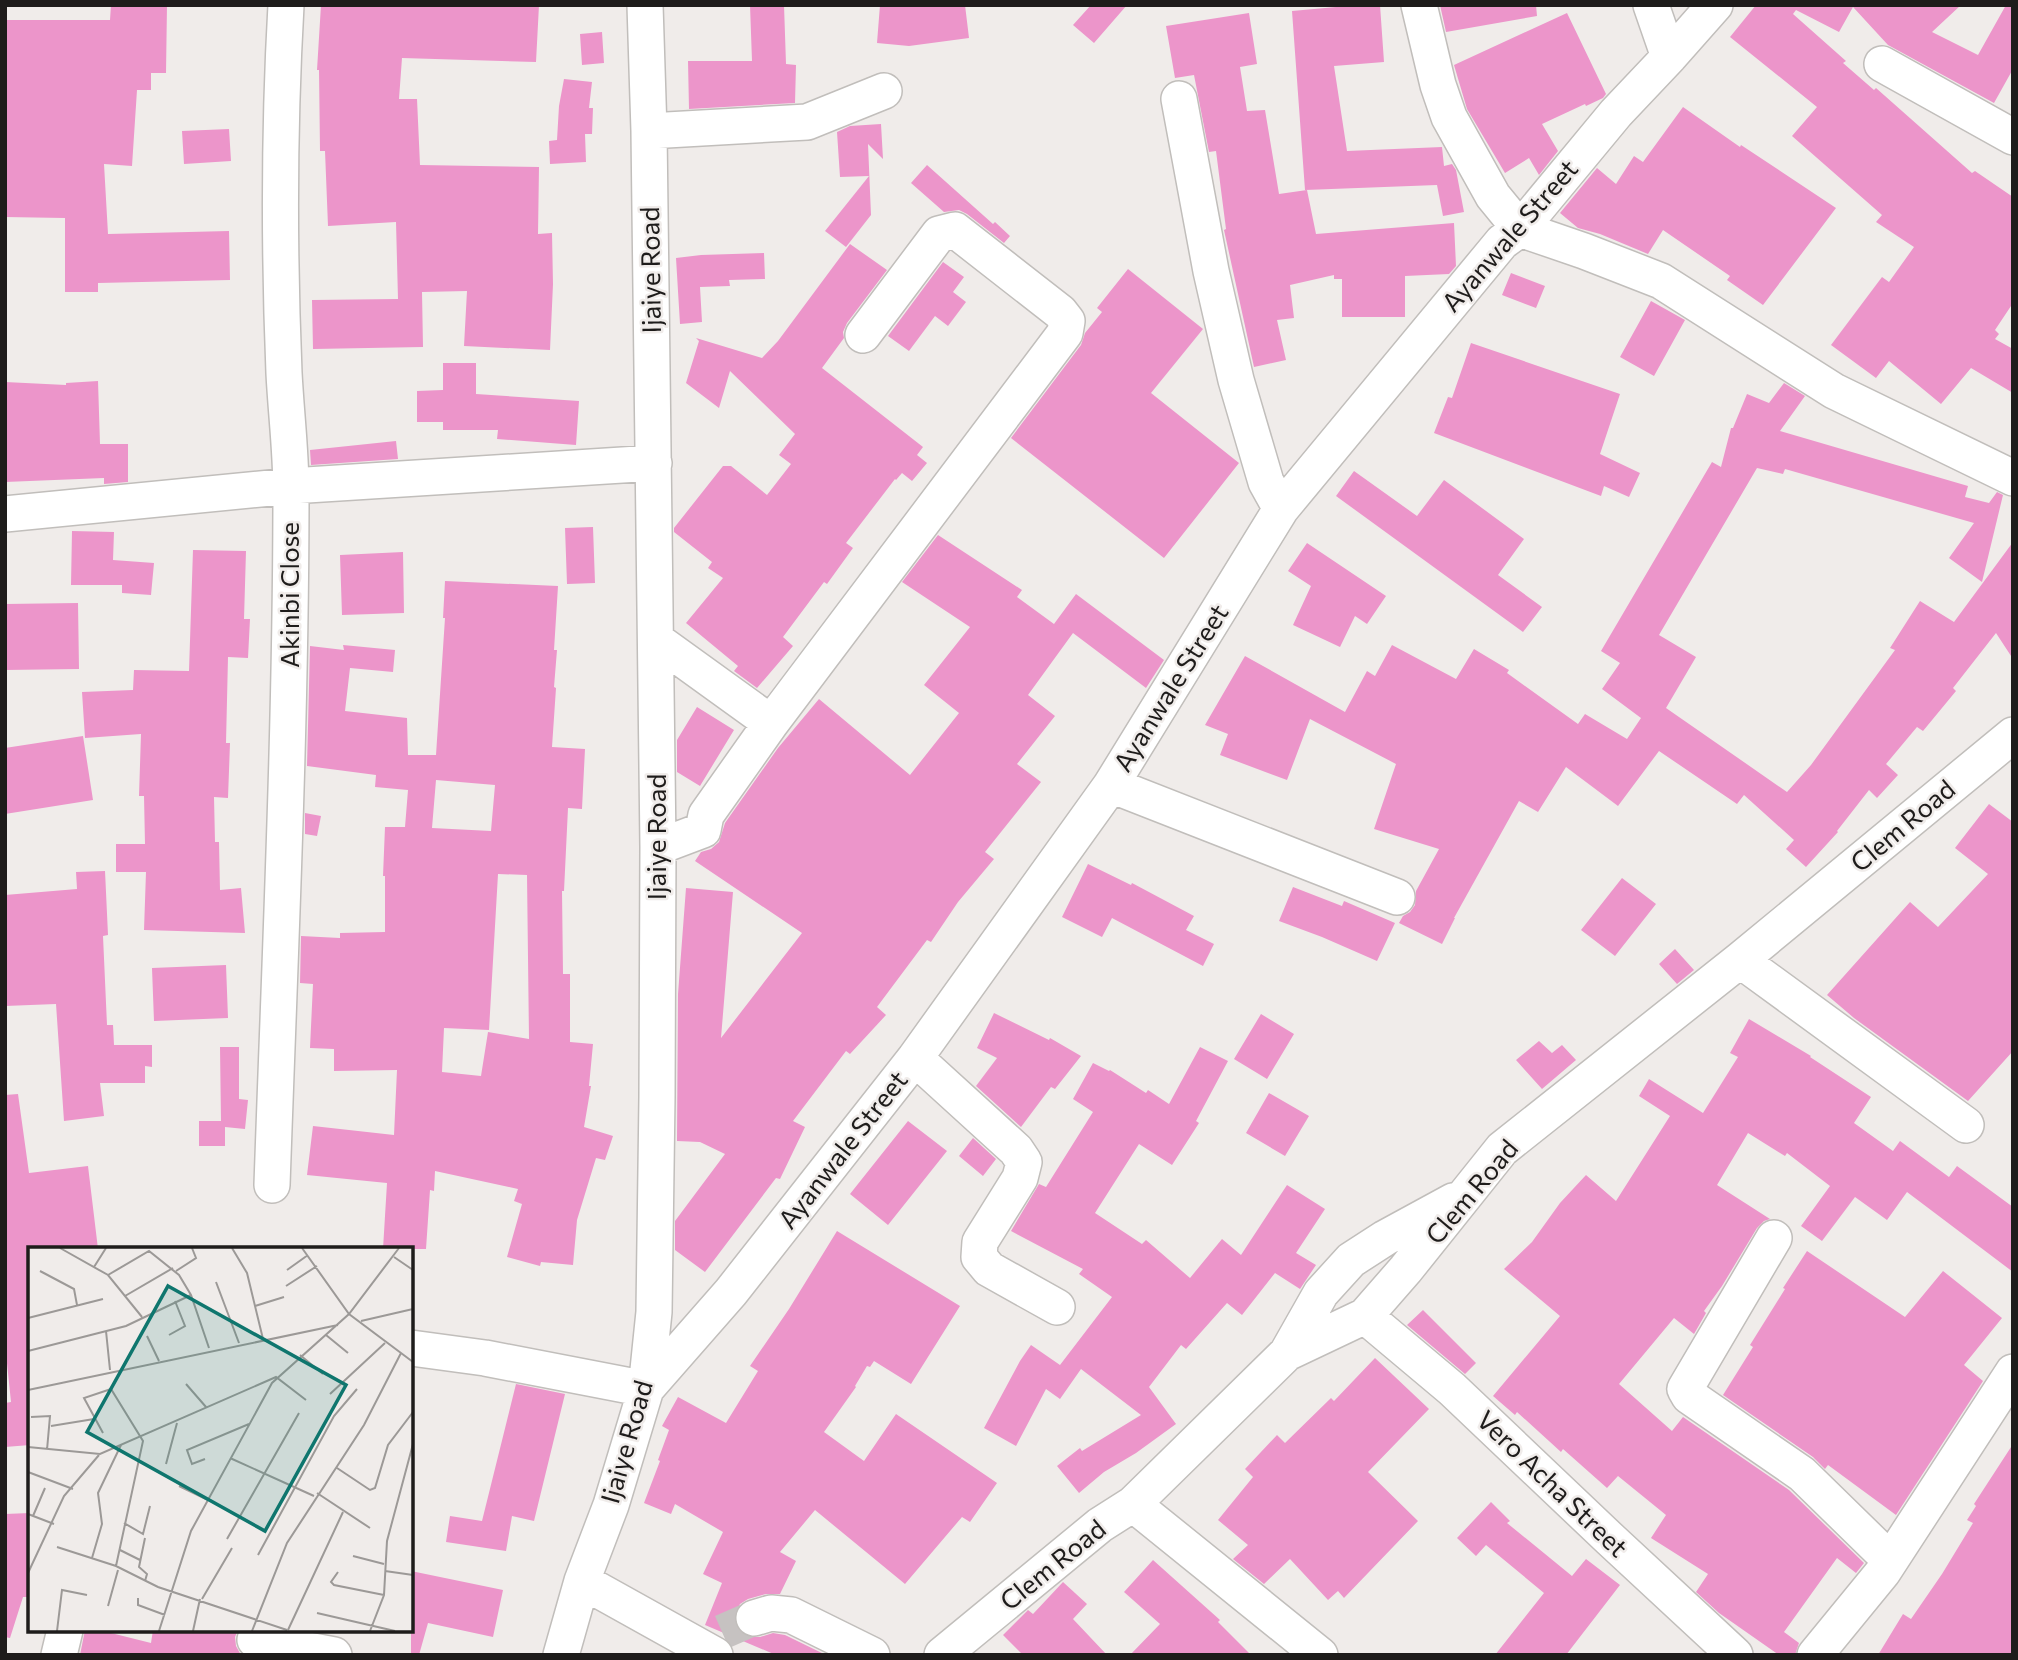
<svg xmlns="http://www.w3.org/2000/svg" width="2018" height="1660" font-family="Commissioner,sans-serif">
	<style>
		.building { fill: #ec95ca; fill-rule: evenodd }
		.lines { fill: none; stroke-linecap: round; stroke-linejoin: round }
		.minor-tunnel { stroke: #c6c2c1; stroke-width: 35; stroke-dasharray: 35 18; stroke-linecap: butt }
		.minor-casing { stroke: #c1bebb; stroke-width: 38 }
		.minor { stroke: #fff; stroke-width: 35 }
		.labels { text-anchor: middle; stroke-width: 5; stroke-linejoin: round; paint-order: stroke }
		.street-label { font-size: 26px; fill: #1e1c1b; stroke: #f0ecea }
		.inset-road { fill: none; stroke: #9c9997; stroke-width: 2 }
		.view { fill: #0f766e; fill-opacity: 0.15; stroke: #0f766e; stroke-width: 3.5 }
		.inset-edge { fill: none; stroke: #1e1c1b; stroke-width: 3.5 }
	</style>
	<rect width="100%" height="100%" fill="#f0ecea"/>
	<!-- building -->
	<path class="building" d="M111,5H167L166,73H151V90H137L132,166L104,164L108,234L229,231L230,280L98,283V292H65V218L5,217V20H110Z
		M321,5H539L536,62L402,58L399,99H417L420,165L539,167L538,234L552,233L553,284L550,350L464,346L467,291L422,292L423,347L313,349L312,300L398,299L396,222L328,226L325,151H320L319,70H317Z
		M750,5H784L786,64L796,65L795,103L689,109L688,61H752Z
		M880,5H965L969,38L909,46L877,43Z
		M1091,5H1127L1094,43L1073,25Z
		M1358,5H1380L1384,62L1334,66L1347,151L1442,147L1444,166L1452,164L1456,170L1464,212L1443,216L1437,185L1305,190L1292,11Z
		M1440,5H1536L1537,16L1446,32Z
		M1756,5H1961L1932,32L1978,55L2006,5H2013V69L1994,103L1888,45L1853,7L1839,32L1796,10L1793,14L1846,61L1843,63L1874,90L1876,88L1972,173L1975,171L2013,197V303L1995,330L1999,334L1995,339L2013,349V393L1971,368L1941,404L1889,361L1876,378L1831,345L1882,277L1889,282L1914,247L1876,222L1882,215L1792,136L1817,107L1730,37Z
		M1249,13L1257,64L1240,67L1247,111L1265,110L1279,194L1307,190L1316,234L1454,223L1456,266L1449,274L1405,276V317H1342V279H1334V275L1290,285L1294,318L1277,320L1286,360L1254,367L1224,230L1226,229L1216,151L1209,152L1194,75L1175,78L1166,26Z
		M1567,13L1606,94L1603,98L1586,106L1585,104L1542,124L1558,151L1539,175L1529,158L1505,173L1467,109L1454,65Z
		M602,32L604,63L582,65L580,34Z
		M564,79L592,82L589,108H593L592,134H585L586,162L550,164L549,141L557,140L559,106Z
		M1683,107L1740,147L1741,145L1836,208L1763,305L1727,280L1730,276L1663,230L1648,254L1600,234L1578,228L1560,213L1597,168L1616,184L1634,156L1643,162Z
		M881,124L883,159L868,144L871,215L846,247L825,231L869,176L840,177L837,132L850,126Z
		M229,129L231,161L184,164L182,131Z
		M927,165L993,224L995,222L1010,236L1004,243L967,214L959,210L944,212L911,183Z
		M850,244L887,270L847,323L843,332L844,338L822,368L923,447L917,455L927,463L912,481L902,473L896,480L895,479L846,543L853,548L827,584L824,582L783,637L793,646L757,688L734,671L738,666L686,623L723,578L708,568L712,562L674,532V528L723,466H731L767,495L791,464L779,455L795,434L730,371L719,408L686,383L699,341L696,338L762,358L778,341Z
		M764,253L765,279L729,280L730,286L700,287L702,322L680,324L676,258L701,255Z
		M943,262L964,277L953,292L966,302L948,326L935,316L909,351L888,336Z
		M1128,269L1203,329L1151,393L1239,463L1164,558L1011,438L1081,345L1085,333L1102,312L1097,308Z
		M1511,273L1545,286L1536,308L1502,295Z
		M1651,301L1685,320L1654,376L1620,357Z
		M1471,343L1620,394L1600,454L1640,473L1629,497L1604,486L1601,496L1434,433L1448,397L1452,398Z
		M443,363H476V394L579,401L576,445L497,439L498,430H443V422H417V391L443,390Z
		M98,381L100,444H128V482L104,484V478L5,482V382L66,385V383Z
		M1784,383L1805,396L1780,431L1968,486L1965,497L1989,503L1997,492L2003,495L1982,582L1949,558L1974,523L1785,469L1783,474L1757,468L1659,635L1696,657L1666,708L1787,792L1811,765L1895,650L1890,648L1920,601L1954,622L2013,542V659L1996,633L1953,688L1956,691L1923,731L1917,727L1886,764L1898,775L1877,798L1869,790L1837,831L1838,832L1806,867L1786,849L1794,840L1744,795L1737,804L1659,751L1618,806L1566,767L1538,812L1519,801L1454,918H1455L1442,944L1399,923L1403,916L1410,912L1415,905L1416,891L1439,849L1374,829L1396,764L1310,719L1287,780L1220,755L1228,734L1205,725L1245,656L1345,712L1367,671L1375,676L1392,645L1456,679L1474,649L1509,670L1507,673L1578,724L1585,714L1627,739L1641,718L1602,689L1620,663L1601,651L1712,462L1721,467L1731,428H1733L1747,394L1769,403Z
		M396,441L398,459L311,465L310,450Z
		M1354,471L1417,516L1444,480L1524,539L1498,575L1542,607L1523,632L1336,496Z
		M593,527L595,583L567,584L565,528Z
		M72,531L114,532L113,560L154,563L151,595L122,593V585H71Z
		M938,535L1022,590L1017,597L1054,624L1076,594L1164,660L1146,688L1073,633L1028,695L1055,716L1017,764L1041,782L985,852L994,859L958,902L931,942L927,940L877,1007L886,1015L850,1054L846,1051L793,1121L805,1127L780,1179L776,1178L705,1272L675,1250V1221L725,1154L700,1142L677,1141L678,994L686,888L733,892L721,1038L802,933L695,861L701,852L711,849L719,842L725,823L778,748L819,699L910,775L959,713L924,685L970,627L902,582Z
		M1307,543L1386,596L1367,624L1355,616L1340,647L1293,625L1311,586L1288,571Z
		M193,550L246,551L244,619H250L248,658L228,657L226,743H230L228,798L214,797L215,842H219L220,890L241,888L245,933L144,930L146,872H116V844H145L144,796H139L141,734L85,738L82,692L133,690L134,670L189,671Z
		M403,552L404,613L342,615L340,555Z
		M445,581L558,586L554,650H557L554,687L556,688L552,747L585,749L582,809L568,808L564,891H562L563,974H570V1042L593,1044L589,1086H591L584,1127L613,1136L605,1160L596,1158L577,1220L573,1265L541,1262L540,1266L507,1257L522,1204L514,1201L518,1189L435,1171L434,1191L430,1190L426,1249H383L387,1183L307,1175L313,1126L394,1135L397,1070L334,1071V1049L310,1048L313,984L300,983L301,936L340,938V933L385,932V876H383L385,827H405L408,790L375,787L376,775L307,766L310,646L344,650L343,645L395,650L393,672L350,668L345,711L407,718L408,755H436L445,618H443ZM436,780L495,785L491,831L432,828ZM498,874L527,875L529,1039L488,1032L481,1076L442,1072L444,1028L489,1030Z
		M78,603L79,669L5,670V604Z
		M697,707L734,730L700,786L677,772V740Z
		M83,736L93,800L5,814V748Z
		M1989,804L2013,822V1051L1968,1101L1854,1018L1827,995L1910,902L1938,927L1988,874L1955,848Z
		M305,813L321,816L317,836L305,834Z
		M1088,864L1131,885L1132,883L1194,916L1186,930L1214,944L1203,966L1112,918L1102,937L1062,917Z
		M105,871L108,935L103,936L107,1025H113L114,1045H152V1067L145,1066V1083H100L104,1116L64,1121L56,1004L5,1006V895L77,889L76,872Z
		M1622,878L1656,904L1615,956L1581,930Z
		M1293,887L1342,906L1344,901L1395,923L1377,961L1322,937L1279,921Z
		M1675,949L1694,970L1677,984L1659,964Z
		M226,965L228,1018L154,1021L152,968Z
		M994,1013L1049,1040L1050,1038L1081,1056L1055,1089L1051,1087L1021,1127L976,1086L997,1058L977,1048Z
		M1261,1014L1294,1034L1267,1079L1234,1059Z
		M1749,1019L1811,1056L1810,1057L1871,1097L1854,1123L1893,1151L1900,1141L1949,1177L1957,1166L2013,1207V1272L1907,1192L1887,1220L1855,1197L1822,1241L1801,1226L1830,1186L1787,1153L1785,1156L1748,1133L1717,1185L1770,1219L1764,1221L1757,1228L1722,1286L1704,1311L1706,1313L1694,1334L1674,1318L1619,1384L1672,1431L1683,1417L1789,1490L1864,1563L1856,1573L1837,1558L1784,1632L1799,1643L1795,1655H1779L1719,1613L1696,1592L1708,1574L1651,1538L1666,1515L1618,1476L1607,1488L1563,1449L1561,1452L1517,1412L1515,1415L1493,1396L1560,1316L1504,1269L1532,1242L1560,1203L1586,1175L1616,1201L1670,1116L1639,1096L1649,1079L1703,1113L1738,1057L1730,1053Z
		M1539,1041L1552,1053L1562,1045L1576,1060L1542,1089L1516,1060Z
		M220,1047H239V1099L248,1100L245,1129L225,1127V1146H199V1121H221Z
		M1200,1047L1228,1061L1196,1121L1199,1123L1172,1165L1139,1144L1095,1213L1142,1244L1146,1240L1190,1278L1222,1239L1241,1255L1287,1185L1325,1209L1296,1253L1316,1265L1300,1289L1275,1273L1242,1315L1227,1303L1186,1349L1181,1345L1149,1387L1176,1424L1136,1453L1104,1472L1079,1493L1057,1466L1080,1448L1082,1451L1141,1415L1081,1369L1060,1399L1046,1389L1016,1446L984,1428L1020,1361L1031,1345L1060,1365L1112,1297L1079,1274L1083,1269L1011,1231L1039,1184L1046,1187L1093,1112L1073,1099L1093,1063L1109,1071L1110,1070L1146,1093L1148,1090L1169,1104Z
		M1269,1093L1309,1116L1285,1156L1246,1133Z
		M18,1094L29,1173L88,1166L98,1249H30V1445L5,1447V1403L11,1402L5,1344V1095Z
		M908,1121L947,1151L888,1225L850,1194Z
		M973,1138L996,1159L983,1176L959,1156Z
		M837,1231L960,1306L911,1384L874,1361L870,1367L867,1366L855,1386L856,1387L824,1432L864,1461L896,1414L997,1483L970,1522L962,1517L905,1584L815,1510L780,1552L796,1561L780,1594H766L748,1599L740,1604L735,1613V1624L741,1633L749,1637H760L773,1633L785,1635L826,1655H776L705,1625L722,1583L703,1574L723,1532L675,1504L671,1514L644,1503L660,1461L658,1460L669,1430L662,1426L678,1397L726,1423L758,1371L750,1366L789,1309Z
		M1807,1251L1905,1317L1943,1271L2002,1318L1964,1365L1983,1381L1896,1515L1828,1465L1825,1469L1813,1457L1723,1395L1753,1347L1750,1345L1785,1289L1783,1288Z
		M1423,1310L1476,1363L1465,1374L1407,1325Z
		M1375,1358L1429,1409L1368,1472L1418,1521L1344,1598L1338,1591L1328,1600L1290,1559L1264,1584L1233,1559L1248,1545L1218,1520L1253,1477L1245,1469L1277,1435L1285,1443L1331,1398L1334,1401Z
		M516,1384L565,1394L534,1521L512,1516L506,1551L446,1542L450,1516L482,1521Z
		M2013,1444V1655H1878L1903,1614L1911,1619L1942,1574L1973,1523L1967,1520L1976,1506L1974,1504Z
		M1491,1502L1510,1521L1507,1523L1572,1576L1586,1559L1620,1585L1566,1655H1495L1544,1593L1486,1545L1476,1556L1457,1538Z
		M30,1513V1597H23L10,1638L5,1637V1514Z
		M1153,1560L1220,1620L1218,1622L1251,1655H1130L1160,1624L1124,1592Z
		M411,1571L503,1590L493,1637L428,1623L419,1655H411Z
		M1063,1582L1087,1604L1073,1619L1107,1655H1023L1003,1635L1028,1610L1033,1614Z
		M85,1630H99L151,1643L153,1630H238L235,1637L236,1646L241,1655H80Z"/>
	<g class="lines">
		<!-- minor-tunnel -->
		<path class="minor-tunnel" d="M722,1632L754,1618"/>
		<defs>
			<path id="minor" d="M1419,5L1438,85L1449,117L1493,196L1520,229L1584,251L1661,281L1834,391L2013,478
				M1651,5L1669,57
				M1882,64L2013,137
				M1179,99L1211,271L1236,380L1266,482L1281,509
				M649,131L807,122L884,91
				M5,514L291,486L654,463
				M656,640L771,723
				M1111,785L1397,897
				M658,847L703,830L706,815L771,723L1065,333L1067,321L1060,312L955,230L939,234L863,335
				M1740,960L1966,1125
				M915,1058L1016,1150L1024,1162L1020,1178L980,1242L979,1257L989,1269L1057,1307
				M272,1185C280,954 291,723 291,491C291,452 286,412 284,373C279,251 279,127 286,5
				M1774,1238L1685,1389L1689,1396L1802,1474L1890,1560
				M1365,1316L1452,1389L1610,1539L1735,1655
				M411,1348L485,1358L646,1389L731,1292L915,1058L1111,785L1281,509L1502,242L1520,229L1616,113L1669,57L1715,5
				M1287,1353L1321,1293L1351,1260L1385,1238L1453,1201
				M1133,1504L1320,1655
				M582,1581L715,1655
				M754,1618L771,1613L791,1615L872,1655
				M255,1640L334,1655
				M59,1655L65,1630
				M561,1655L582,1581L611,1505L646,1389L654,1312L657,1097L658,847L649,131L645,5
				M942,1655L1100,1525L1133,1504L1287,1353L1365,1316L1406,1269L1502,1149L1740,960L2013,735
				M1815,1655L1883,1572L2013,1372"/>
		</defs>
		<!-- minor casing -->
		<use href="#minor" class="minor-casing"/>
		<!-- minor -->
		<use href="#minor" class="minor"/>
	</g>
	<g class="labels">
		<!-- street labels -->
		<g class="street-label">
			<text transform="translate(1510 236) rotate(-49)" y="9">Ayanwale Street</text>
			<text transform="translate(651 270) rotate(-91)" y="9">Ijaiye Road</text>
			<text transform="translate(290 595) rotate(-90)" y="9">Akinbi Close</text>
			<text transform="translate(1171 688) rotate(-58)" y="9">Ayanwale Street</text>
			<text transform="translate(1903 826) rotate(-40)" y="9">Clem Road</text>
			<text transform="translate(657 837) rotate(-90)" y="9">Ijaiye Road</text>
			<text transform="translate(843 1150) rotate(-52)" y="9">Ayanwale Street</text>
			<text transform="translate(1472 1192) rotate(-50)" y="9">Clem Road</text>
			<text transform="translate(627 1442) rotate(-74)" y="9">Ijaiye Road</text>
			<text transform="translate(1552 1484) rotate(44)" y="9">Vero Acha Street</text>
			<text transform="translate(1053 1565) rotate(-39)" y="9">Clem Road</text>
		</g>
	</g>
	<!-- overview -->
	<g transform="translate(28 1247)">
		<rect width="385" height="385" fill="#f0ecea"/>
		<path class="inset-road" d="M32,1L80,28L114,70M204,1L219,26L235,92M274,1L321,67L385,115M366,10L385,23M66,20L78,1M259,23L280,8M12,24L46,42L49,58M148,24L168,11L164,1M80,28L121,4L151,28L163,48L181,101M188,35L211,96M258,39L289,19M97,49L145,21M227,59L256,50M0,71L75,52M333,74L385,62M78,84L82,123M141,88L157,79L147,54M298,88L320,106M119,89L131,114M0,104L98,79L163,48M272,108L295,127M158,137L178,160M0,143L310,78M302,147L357,96M3,170L22,169L19,203M23,179L66,172M75,186L56,151L83,142L115,194L88,319M0,200L72,207L248,130L278,153M202,211L286,249M177,212L164,217L159,203L221,177M138,217L149,176M309,221L342,243L347,241L360,198L385,165M0,225L45,242M151,239L180,253M289,246L342,281M0,267L26,277M5,269L17,241M96,276L115,287L122,259M117,291L111,320L119,327L117,334M199,292L271,166M29,300L88,319L130,340L259,383M92,303L112,313M230,308L306,169L329,142M325,309L356,317M64,311L74,277L70,246L93,198M357,324L385,328M310,325L303,335L306,338L356,348M0,326L36,249L71,208M110,351V358L137,368M174,352L204,301M80,359L90,323M289,366L367,384M260,383L315,265M29,384L34,343L59,348M131,384L163,284L244,136L321,67L371,1M165,384L172,352M224,384L259,296L336,178L373,106M342,384L356,348L359,294L385,197"/>
		<path class="view" d="M140,39L318,138L237,284L59,185Z"/>
		<rect width="385" height="385" class="inset-edge"/>
	</g>
	<!-- border -->
	<rect width="2018" height="1660" fill="none" stroke="#1e1c1b" stroke-width="14"/>
</svg>
